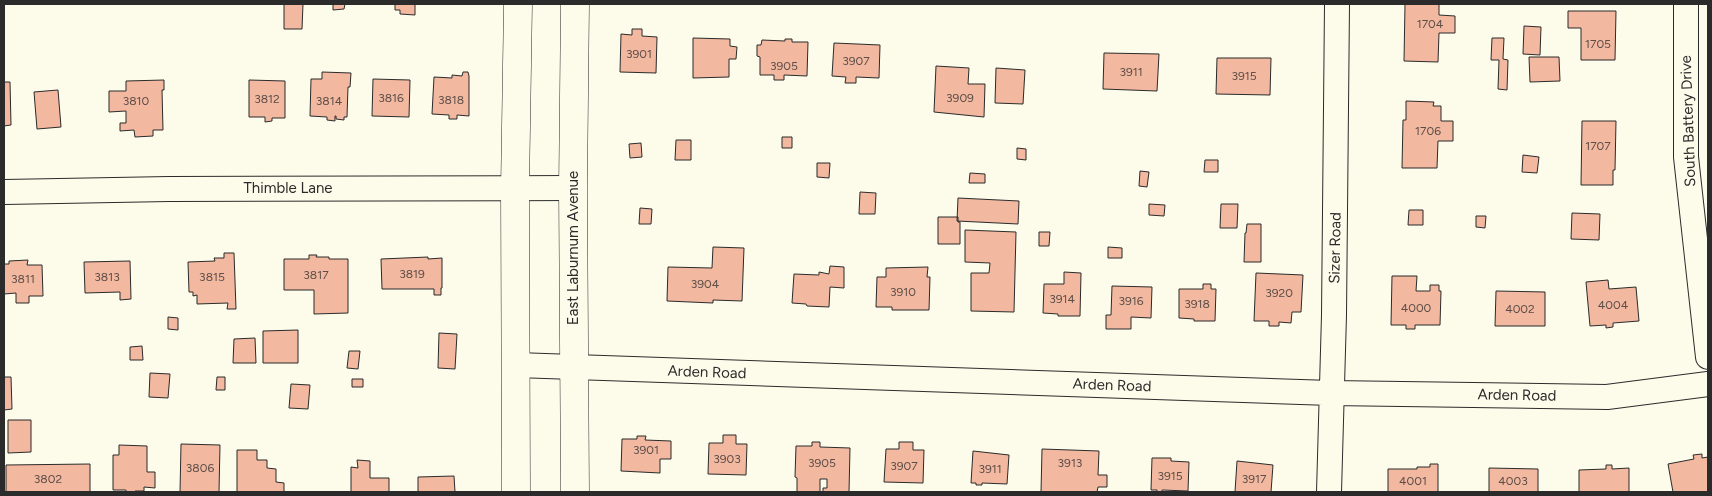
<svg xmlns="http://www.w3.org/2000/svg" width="1712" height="496" font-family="Figtree,sans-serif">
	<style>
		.building { fill: #f2b8a0; stroke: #2b2b2b }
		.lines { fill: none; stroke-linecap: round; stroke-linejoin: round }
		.street-casing { stroke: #2b2b2b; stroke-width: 26 }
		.primary-casing { stroke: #2b2b2b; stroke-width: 29 }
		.street { stroke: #fdfbea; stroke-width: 24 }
		.primary { stroke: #fdfbea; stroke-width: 28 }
		.labels { text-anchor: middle; stroke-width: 4; stroke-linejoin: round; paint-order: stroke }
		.number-label { font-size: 12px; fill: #5d4e48 }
		.street-label { font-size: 15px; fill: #2b2b2b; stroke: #fdfbea }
	</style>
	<rect width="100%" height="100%" fill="#fdfbea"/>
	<!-- building -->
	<path class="building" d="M284,4H303L302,29H284Z
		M333,4H345L344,9L333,10Z
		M395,4H415V15L400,14V10H395Z
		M1405,4H1439V15L1455,16V33H1439L1438,62L1404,61Z
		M1568,11H1616L1615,60H1581V28H1568Z
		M1524,26L1541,27L1540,55L1523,54Z
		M632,29H642V36L657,37L656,73L620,72L621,34L632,35Z
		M693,38L730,39V46L737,47L736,59H729V77L693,78Z
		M1492,38H1504L1503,59L1508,60L1507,90L1498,89L1499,60H1491Z
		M785,39H792V42H808L807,76L784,75V80H774V75H760V57L757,56V45H761L762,40L785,41Z
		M834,43L880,45L879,78L856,77V83H845L846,77L832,76Z
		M1104,53L1159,54L1157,91L1103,89Z
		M1529,57H1559L1560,81L1530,82Z
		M1217,58H1271L1270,95L1216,94Z
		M936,66L969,68L968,84H985L984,117L934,112Z
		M996,68L1025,70L1023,104L995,103Z
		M322,72L351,73L350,87H348L347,117H344V120L336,119V116H335V121L327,120V117L310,116L311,79H322Z
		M463,72H468L469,76V116L457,115V119H449V115L432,114L434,77L452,78V75L462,76Z
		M373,79L410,80L409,117L372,116Z
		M164,80V90H162L163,130H153V136L135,137L134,130L120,131V123H126V111L109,112V91H126V81Z
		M249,80L285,81V118H272V121L265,122V117H249Z
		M4,82H10L11,125L4,126Z
		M58,90L61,127L37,129L34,92Z
		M1406,101L1434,102L1433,106H1441V121H1453V141H1438L1437,168H1402L1403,120H1406Z
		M1582,121H1616L1615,170H1613V185H1581Z
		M782,137H792V148H782Z
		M676,140H691V160H675Z
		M641,143L642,157L630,158L629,144Z
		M1017,148L1026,149V160L1017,159Z
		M1523,155L1539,157L1537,173L1522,172Z
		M1205,160H1218V172H1204Z
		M817,163H830L829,178L817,177Z
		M1140,171L1149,172L1147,187L1139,186Z
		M970,173L985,174V183H969Z
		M860,192L876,193L875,214H859Z
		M958,198L1019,201L1018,224L957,221Z
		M1149,204L1165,205L1164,216L1149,215Z
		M1221,204H1238L1237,228H1220Z
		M640,208L652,209L651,224H639Z
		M1409,210H1423V225H1408Z
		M1572,213L1600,214L1599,240L1571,239Z
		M1476,216H1486L1485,228L1476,227Z
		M938,217H958V222H960V244H938Z
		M1247,224H1261V262H1244L1245,233H1246Z
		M965,230L1016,232L1014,312L971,311V273H989L990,263L965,262Z
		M1039,232H1050L1049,246H1039Z
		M713,247L744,248L742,301L713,300V303L667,301L668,267L712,268Z
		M1108,247L1122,248V258H1108Z
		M224,253H234L236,309H227L228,303L197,304V295L193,296V292H189L188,262L215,261L214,258H224Z
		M309,255H317L316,257H329V259H348V313L314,314V290H284V259H309Z
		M428,257V259L442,258V288H441V295H434V289H382L381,259Z
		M28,260L27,265H42L43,296H29V303H16V293L4,294V264H9V261Z
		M130,261L131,299L120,300V292L85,293L84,262Z
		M830,266L844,267V288L830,287L829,307L807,306L806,304L792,303L794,274L819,275V272L829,274Z
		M928,267L927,277H930L929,310H892V307H876L877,277H886V268Z
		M1064,272L1081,273L1080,316H1058V314L1043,313L1044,284H1064Z
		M1256,273L1303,275L1301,312H1292L1291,323L1279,322V326H1269V321H1254Z
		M1392,276H1417L1416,291H1430V285H1439V291H1441L1440,325H1415V329H1406V325H1391Z
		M1608,280L1609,289L1636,287L1639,321L1613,323V327L1606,328V325L1590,326L1586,282Z
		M1203,284H1211V289H1216L1215,321H1194V319L1179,318V289H1203Z
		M1112,286L1152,287L1151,318L1131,317V329H1106V315H1111Z
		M1496,291L1545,292V326H1495Z
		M168,317L178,318V330L168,329Z
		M298,330V363H263V331Z
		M439,333L457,334L455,369L438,368Z
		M255,338L256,363H233L234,339Z
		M142,346L143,360H130V347Z
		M349,351H360L358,369L347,368Z
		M150,373L170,374L168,398L149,397Z
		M4,377H11L12,409L4,410Z
		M217,377H225V390H216Z
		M352,379H363V387H352Z
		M291,384L310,385L308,409L289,408Z
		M8,420H31V452L8,453Z
		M723,435H736V444H747L746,475L708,474L709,443H723Z
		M637,436H646L645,440L671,441V459H660V473L621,471L622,439H637Z
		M812,442H820V447L850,448L849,492H823V488H827V479H820V492H797V478L795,477L796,446H812Z
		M899,442H913V450H924L923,483L884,482L886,449H899Z
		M181,444L220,445L219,492H180Z
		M119,445L147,446V472H155V488L144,487V491H135V492H126V490H113V455H119Z
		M1042,449L1099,451L1098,475H1107V487H1098L1097,492H1041Z
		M237,450H257V460H267V468L276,469V482L284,483V492H237Z
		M973,451L1009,455L1007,484L982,483V485H976V483H971Z
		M1702,454V458L1708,457V492H1673L1668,464L1694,459L1693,455Z
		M1152,458H1171V461L1189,462L1188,491L1162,490V492H1157V490H1151Z
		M357,460L370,461V478H389V492H351V467L358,468Z
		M1237,461L1273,465L1271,492H1235Z
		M90,464V492H6V465Z
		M1430,464H1438V492H1388V469H1417V467H1430Z
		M1606,465H1612V469L1629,468V492H1579V470L1606,469Z
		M1489,468L1538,469V492H1489Z
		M454,476L455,492H415H418V477Z"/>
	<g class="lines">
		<defs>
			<path id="street" d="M1686,4V157L1708,357
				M4,192L169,189L573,188
				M516,365L1331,393L1607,397L1708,384
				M1329,492L1334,315L1337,4"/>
			<path id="primary" d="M575,4L573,188L575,492
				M516,492L515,188L518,4"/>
		</defs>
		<!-- street casing -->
		<use href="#street" class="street-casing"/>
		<!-- primary casing -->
		<use href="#primary" class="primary-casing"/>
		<!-- street -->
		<use href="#street" class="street"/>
		<!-- primary -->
		<use href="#primary" class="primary"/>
	</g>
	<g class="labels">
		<!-- number labels -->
		<g class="number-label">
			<text x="1430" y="28">1704</text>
			<text x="1598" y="48">1705</text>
			<text x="639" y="58">3901</text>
			<text x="856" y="65">3907</text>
			<text x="784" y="70">3905</text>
			<text x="1131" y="76">3911</text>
			<text x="1244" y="80">3915</text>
			<text x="391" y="102">3816</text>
			<text x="960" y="102">3909</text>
			<text x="267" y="103">3812</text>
			<text x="451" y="104">3818</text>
			<text x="136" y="105">3810</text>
			<text x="329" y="105">3814</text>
			<text x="1428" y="135">1706</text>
			<text x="1598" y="150">1707</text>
			<text x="412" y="278">3819</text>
			<text x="316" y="279">3817</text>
			<text x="107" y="281">3813</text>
			<text x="212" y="281">3815</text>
			<text x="23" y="283">3811</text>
			<text x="705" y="288">3904</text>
			<text x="903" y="296">3910</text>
			<text x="1279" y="297">3920</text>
			<text x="1062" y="303">3914</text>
			<text x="1131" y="305">3916</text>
			<text x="1197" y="308">3918</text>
			<text x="1613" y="309">4004</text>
			<text x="1416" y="312">4000</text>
			<text x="1520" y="313">4002</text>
			<text x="646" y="454">3901</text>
			<text x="727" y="463">3903</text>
			<text x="822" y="467">3905</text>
			<text x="1070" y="467">3913</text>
			<text x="904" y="470">3907</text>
			<text x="200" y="472">3806</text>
			<text x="990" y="473">3911</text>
			<text x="1170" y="480">3915</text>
			<text x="48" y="483">3802</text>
			<text x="1254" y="483">3917</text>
			<text x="1413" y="485">4001</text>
			<text x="1513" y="485">4003</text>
		</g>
		<!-- street labels -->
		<g class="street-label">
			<text transform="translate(1688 121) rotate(-92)" y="5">South Battery Drive</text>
			<text x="288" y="193">Thimble Lane</text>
			<text transform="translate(573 248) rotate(-90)" y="5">East Laburnum Avenue</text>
			<text transform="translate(1335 248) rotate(-89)" y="5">Sizer Road</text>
			<text transform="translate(707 372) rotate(2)" y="5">Arden Road</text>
			<text transform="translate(1112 385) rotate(2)" y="5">Arden Road</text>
			<text transform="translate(1517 395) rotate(1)" y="5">Arden Road</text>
		</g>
	</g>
	<!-- border -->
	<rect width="1712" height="496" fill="none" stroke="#2b2b2b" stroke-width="10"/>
</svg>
